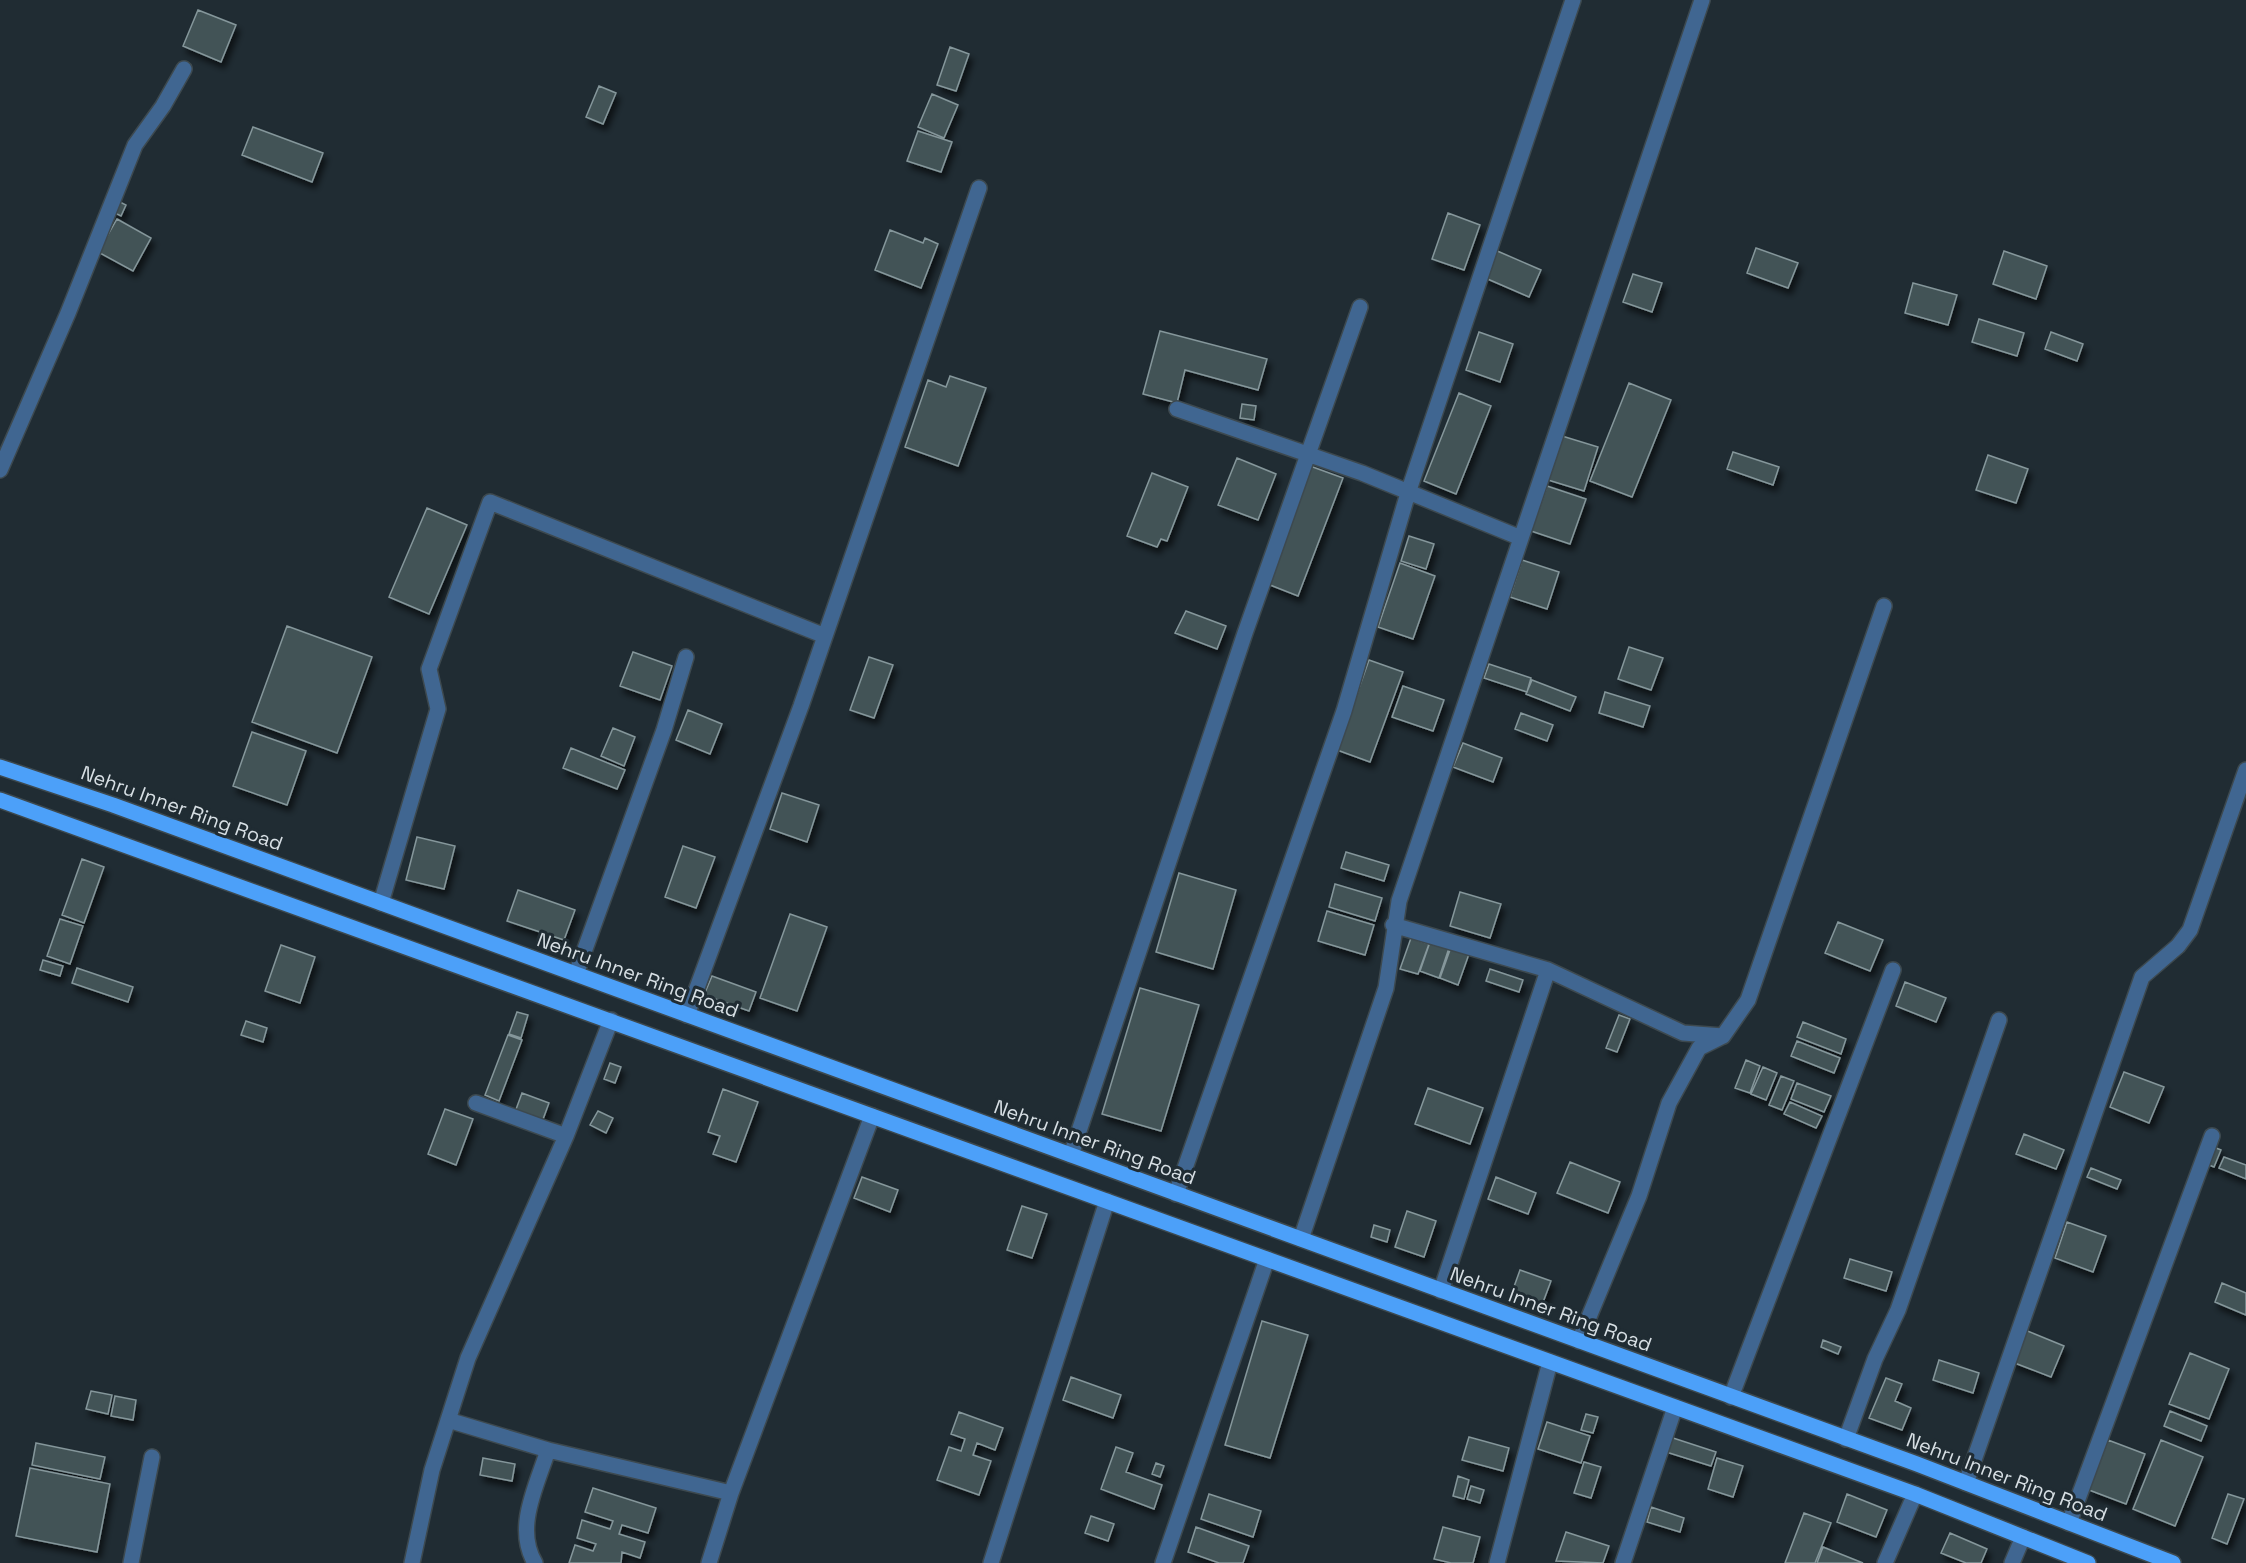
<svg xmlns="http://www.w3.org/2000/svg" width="2246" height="1563" font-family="'Space Grotesk',sans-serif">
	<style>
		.building { fill: #435357; stroke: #85979b; stroke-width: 1.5; filter: url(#shadow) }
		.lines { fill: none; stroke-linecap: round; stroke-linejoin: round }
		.minor-casing { stroke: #3d494f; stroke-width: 18 }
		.major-casing { stroke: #3d494f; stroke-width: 18 }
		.minor { stroke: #406691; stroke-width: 15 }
		.major { stroke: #4ca0f9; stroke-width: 15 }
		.labels { text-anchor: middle; stroke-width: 6; stroke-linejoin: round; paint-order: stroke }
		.street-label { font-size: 20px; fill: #d7dfe4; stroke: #202c33 }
	</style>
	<defs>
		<filter id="shadow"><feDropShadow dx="3.5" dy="6" stdDeviation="3" flood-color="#0009"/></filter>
	</defs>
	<rect width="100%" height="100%" fill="#202c33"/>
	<!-- building -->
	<path class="building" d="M198,10L236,25L221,62L183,46Z
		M950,47L969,54L956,91L937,85Z
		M599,86L616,93L603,124L586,117Z
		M932,94L958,105L944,138L918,127Z
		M253,127L323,153L312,182L242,155Z
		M918,131L952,142L941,172L907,161Z
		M116,200L126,205L121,216L111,211Z
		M1448,213L1480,225L1464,270L1432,259Z
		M117,219L151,238L133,271L98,252Z
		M890,230L923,243L925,238L938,244L921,288L875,270Z
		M1756,248L1798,263L1788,288L1747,273Z
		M1495,250L1541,270L1529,297L1483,277Z
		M2004,251L2047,266L2036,299L1993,284Z
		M1633,274L1662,283L1652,312L1623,302Z
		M1913,283L1957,295L1948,325L1905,313Z
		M1979,319L2024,333L2017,356L1972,342Z
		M1160,331L1267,359L1258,390L1185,370L1177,403L1143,394Z
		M1479,332L1513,344L1500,382L1466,370Z
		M2051,332L2083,344L2077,361L2045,349Z
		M950,376L986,388L958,466L905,447L928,380L946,387Z
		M1629,383L1671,400L1632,497L1590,481Z
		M1459,393L1491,406L1456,494L1424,481Z
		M1242,404L1256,406L1254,420L1240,418Z
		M1562,436L1598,447L1584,491L1548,480Z
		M1733,452L1779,467L1773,485L1727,469Z
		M1988,455L2028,469L2016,503L1976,490Z
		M1237,458L1276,474L1258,520L1218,505Z
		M1310,466L1343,478L1298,596L1265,583Z
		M1152,473L1188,487L1167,541L1161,539L1157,547L1127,536Z
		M1547,486L1586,499L1570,544L1531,531Z
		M427,508L467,525L429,614L389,597Z
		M1409,536L1434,544L1426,569L1401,561Z
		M1522,560L1559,572L1547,609L1510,597Z
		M1400,563L1435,576L1413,639L1378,627Z
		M1186,611L1226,626L1217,649L1175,633Z
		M287,626L372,657L337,753L252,722Z
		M1629,647L1663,658L1651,690L1618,679Z
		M633,652L672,666L660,700L620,686Z
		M869,657L893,665L874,718L850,710Z
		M1369,660L1403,672L1370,762L1337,750Z
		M1489,664L1531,678L1527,692L1484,678Z
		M1532,680L1576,697L1570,711L1526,694Z
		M1403,686L1444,700L1433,731L1392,717Z
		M1605,692L1650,706L1643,727L1599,713Z
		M688,710L722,724L710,754L676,740Z
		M1521,713L1553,725L1547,741L1515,729Z
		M613,728L635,737L624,766L601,756Z
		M252,732L306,751L287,805L233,786Z
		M1463,743L1502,758L1493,782L1453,767Z
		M571,748L625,770L617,789L563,768Z
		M782,793L819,805L807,842L770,829Z
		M417,837L455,846L444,889L406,880Z
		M683,846L715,857L696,908L665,897Z
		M1346,852L1389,865L1384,881L1341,868Z
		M82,859L104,867L84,923L62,915Z
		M1179,873L1236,890L1213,969L1156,952Z
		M1335,884L1382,898L1375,921L1329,907Z
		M518,890L575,910L564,940L507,921Z
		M1460,892L1501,904L1490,938L1450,926Z
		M1327,911L1374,925L1365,955L1318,941Z
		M790,914L827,927L797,1011L760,998Z
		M60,919L83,926L70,964L47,956Z
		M1838,922L1883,940L1870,971L1825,953Z
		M1411,938L1429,944L1418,974L1400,969Z
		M1430,942L1449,948L1439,978L1420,971Z
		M281,945L315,957L300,1003L265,991Z
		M1451,947L1469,954L1458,985L1440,978Z
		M43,960L63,966L60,976L40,970Z
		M77,968L133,987L128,1002L72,983Z
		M1490,969L1523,980L1519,992L1486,981Z
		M712,976L756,992L749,1011L704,995Z
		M1905,982L1946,998L1936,1022L1896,1006Z
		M1140,988L1199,1005L1161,1131L1102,1114Z
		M517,1012L528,1015L521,1038L509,1034Z
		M1619,1015L1630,1019L1617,1052L1606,1048Z
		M246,1021L267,1028L263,1042L241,1035Z
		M1803,1022L1846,1039L1841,1054L1797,1037Z
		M508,1035L522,1040L499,1101L485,1095Z
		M1797,1041L1840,1058L1834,1073L1791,1056Z
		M1746,1060L1760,1066L1750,1093L1735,1088Z
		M610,1063L621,1067L615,1083L604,1079Z
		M1763,1067L1777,1073L1766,1100L1751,1094Z
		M2124,1072L2164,1087L2149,1123L2110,1107Z
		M1781,1076L1794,1081L1782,1110L1769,1105Z
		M1797,1083L1831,1096L1824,1112L1791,1099Z
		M1428,1088L1483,1108L1470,1144L1415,1124Z
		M723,1089L758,1102L736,1162L713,1154L720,1136L708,1132Z
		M522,1093L549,1103L542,1122L515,1112Z
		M1790,1102L1822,1116L1816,1128L1784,1114Z
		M445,1109L473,1119L456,1165L428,1154Z
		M598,1111L613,1118L606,1133L590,1125Z
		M2024,1134L2064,1150L2056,1169L2016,1154Z
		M2211,1146L2221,1150L2214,1167L2204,1163Z
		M2224,1157L2246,1165V1179L2219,1168Z
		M1570,1162L1620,1182L1608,1213L1557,1193Z
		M2091,1168L2121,1180L2117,1189L2087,1177Z
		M862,1177L898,1190L890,1212L854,1198Z
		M1496,1177L1536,1193L1528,1214L1488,1199Z
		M1022,1206L1047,1214L1032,1258L1007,1250Z
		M1407,1211L1436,1221L1424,1257L1395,1247Z
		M2067,1222L2106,1236L2093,1272L2055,1258Z
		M1374,1225L1390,1230L1387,1242L1371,1237Z
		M1850,1259L1892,1272L1886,1291L1844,1278Z
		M1520,1270L1551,1281L1542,1305L1511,1295Z
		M2222,1283L2246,1293V1315L2215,1302Z
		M1262,1321L1308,1335L1270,1458L1225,1445Z
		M2025,1330L2064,1346L2051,1377L2012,1362Z
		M1823,1340L1841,1347L1838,1354L1821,1347Z
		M2190,1353L2229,1369L2209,1419L2169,1404Z
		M1939,1360L1979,1373L1973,1393L1933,1380Z
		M1071,1377L1121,1395L1113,1418L1063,1400Z
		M1886,1378L1902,1384L1895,1401L1911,1408L1902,1430L1869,1418Z
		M91,1391L112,1395L108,1414L86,1409Z
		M115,1396L136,1400L133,1420L111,1416Z
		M2170,1411L2207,1426L2201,1441L2164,1426Z
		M959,1412L1003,1428L995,1450L977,1443L973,1455L991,1461L979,1495L937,1480L949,1447L961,1451L965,1439L951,1434Z
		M1586,1414L1598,1417L1593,1433L1581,1430Z
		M1547,1422L1590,1436L1581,1463L1538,1449Z
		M1469,1437L1509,1448L1503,1471L1462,1460Z
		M1670,1437L1716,1452L1711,1466L1666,1452Z
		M2108,1440L2145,1454L2126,1504L2089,1490Z
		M2161,1440L2203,1457L2175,1526L2133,1509Z
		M36,1443L105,1457L100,1479L32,1465Z
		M1116,1447L1133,1453L1126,1472L1162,1485L1154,1509L1101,1489Z
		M483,1458L515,1464L512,1481L480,1475Z
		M1717,1458L1743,1466L1733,1497L1708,1489Z
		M1584,1462L1601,1467L1591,1498L1574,1493Z
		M1156,1463L1164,1466L1160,1477L1152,1474Z
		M30,1468L110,1484L97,1552L16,1536Z
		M1458,1476L1469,1480L1464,1499L1453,1496Z
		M1471,1486L1484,1490L1480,1503L1467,1499Z
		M593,1488L656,1508L648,1533L622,1525L619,1534L645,1542L640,1558L622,1552L621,1563H569L575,1545L593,1551L596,1544L577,1538L582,1520L610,1529L613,1521L585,1512Z
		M1209,1494L1261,1511L1253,1537L1201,1519Z
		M1847,1494L1887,1510L1876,1537L1837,1522Z
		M2228,1494L2244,1499L2227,1544L2212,1538Z
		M1651,1507L1684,1518L1680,1532L1647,1522Z
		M1804,1513L1831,1523L1815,1563H1785Z
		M1091,1516L1114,1524L1108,1541L1085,1533Z
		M1196,1527L1249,1546L1243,1563H1219L1188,1552Z
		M1443,1527L1480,1537L1473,1563H1451L1434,1559Z
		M1566,1532L1609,1546L1603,1563L1556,1561Z
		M1950,1533L1987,1549L1981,1563H1966L1941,1553Z
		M1823,1547L1863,1563H1817Z"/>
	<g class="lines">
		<defs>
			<path id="minor" d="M1177,409L1362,473L1521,538
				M0,470L68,313L135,145L163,106L184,69
				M381,903L438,709L429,669L490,502L825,636
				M1393,925L1548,970L1683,1033L1723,1036L1748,1000L1884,606
				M576,974L664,730L686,657
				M687,1015L801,706L979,188
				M476,1103L566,1136
				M1071,1155L1245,633L1360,307
				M1176,1194L1344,711L1408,493L1573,0
				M1301,1239L1386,988L1399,901L1702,0
				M1441,1291L1548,970
				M1579,1341L1639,1196L1669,1103L1699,1048L1723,1036
				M1731,1397L1893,970
				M448,1420L548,1450L731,1493
				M1846,1439L1875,1359L1898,1310L1999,1020
				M1966,1483L2142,977L2178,946L2190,930L2246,770
				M2069,1523L2212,1136
				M131,1563L152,1457
				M412,1563L432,1470L468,1358L566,1136L611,1020
				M535,1563C514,1528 537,1485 548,1450
				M709,1563L731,1493L872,1116
				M991,1563L1107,1201
				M1163,1563L1267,1259
				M1497,1563L1550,1362
				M1623,1563L1675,1407
				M1885,1563L1915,1494
				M2012,1563L2023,1537"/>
			<path id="major" d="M0,767L113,805L1917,1464L2173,1563
				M0,800L1915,1494L2088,1563"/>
		</defs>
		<!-- minor casing -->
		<use href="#minor" class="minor-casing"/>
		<!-- major casing -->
		<use href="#major" class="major-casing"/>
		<!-- minor -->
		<use href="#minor" class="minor"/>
		<!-- major -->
		<use href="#major" class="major"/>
	</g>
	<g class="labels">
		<!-- street labels -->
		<g class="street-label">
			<text transform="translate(182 808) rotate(20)" y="7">Nehru Inner Ring Road</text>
			<text transform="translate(638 975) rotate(20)" y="7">Nehru Inner Ring Road</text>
			<text transform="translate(1095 1142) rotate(20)" y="7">Nehru Inner Ring Road</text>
			<text transform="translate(1551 1309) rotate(20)" y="7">Nehru Inner Ring Road</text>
			<text transform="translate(2007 1477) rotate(21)" y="7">Nehru Inner Ring Road</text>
		</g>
	</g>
</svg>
